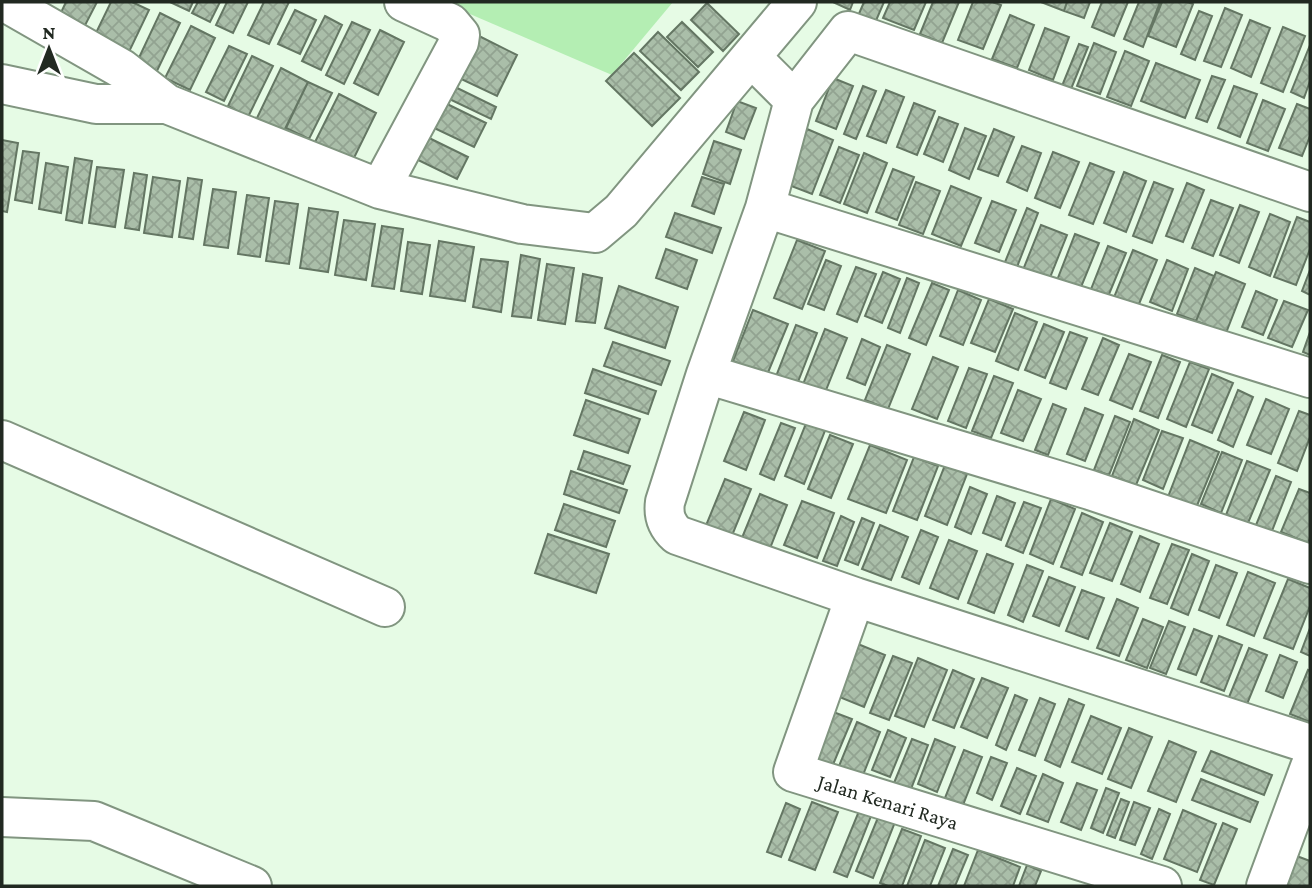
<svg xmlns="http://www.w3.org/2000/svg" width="1312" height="888" font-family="'Crimson Pro',serif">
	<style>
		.green { fill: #b4eeb3 }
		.building { fill: url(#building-cross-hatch); stroke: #647663; stroke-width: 2 }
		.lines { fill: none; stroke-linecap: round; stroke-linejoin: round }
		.minor-casing { stroke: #819580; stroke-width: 42 }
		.minor { stroke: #fff; stroke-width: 38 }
		.labels { text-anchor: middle; stroke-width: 5; stroke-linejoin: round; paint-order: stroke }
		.street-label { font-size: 21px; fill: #212921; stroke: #fff }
	</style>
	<defs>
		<pattern id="building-cross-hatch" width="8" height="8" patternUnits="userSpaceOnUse" patternTransform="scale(1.75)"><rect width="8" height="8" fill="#aabea9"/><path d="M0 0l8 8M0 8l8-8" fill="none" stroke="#92a391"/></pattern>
	</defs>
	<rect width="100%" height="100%" fill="#e6fbe5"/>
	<!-- green -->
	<path class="green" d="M442,2H673L612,75Z"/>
	<!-- building -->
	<path class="building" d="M66,2H97L80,35L56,23Z
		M111,2H132L149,10L127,56L93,39Z
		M170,2H193L189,11Z
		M198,2H220L210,22L192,13Z
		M227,2H248L233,33L216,25Z
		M264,2H289L269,44L248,35Z
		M833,2H853L850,10Z
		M864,2H884L875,23L858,16Z
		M890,2H926L914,30L883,18Z
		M933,2H959L942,43L920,34Z
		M973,2H992L1001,5L983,49L958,40Z
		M1041,2H1067L1064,11Z
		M1067,2H1090L1084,18L1064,11Z
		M1102,2H1128L1114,36L1092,27Z
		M1139,2H1160L1143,47L1124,39Z
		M1162,2H1187L1193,4L1176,47L1148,36Z
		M707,3L739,34L723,51L691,20Z
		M1225,8L1242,15L1221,67L1204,61Z
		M295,10L316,20L300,54L278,44Z
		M1199,11L1212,16L1195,60L1181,54Z
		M160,13L180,23L156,73L136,64Z
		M1010,15L1034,25L1017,68L992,59Z
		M325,16L342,25L321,70L302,61Z
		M1250,20L1270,28L1251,77L1231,68Z
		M352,22L370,30L344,84L326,75Z
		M682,22L713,52L698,67L667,37Z
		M191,26L215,38L190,90L165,78Z
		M1283,27L1305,36L1283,92L1261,83Z
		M1045,28L1069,37L1053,80L1029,70Z
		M380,30L404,42L378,95L354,83Z
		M658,32L699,72L681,90L640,51Z
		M477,35L517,55L497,96L457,77Z
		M1094,43L1116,52L1100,94L1077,86Z
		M1079,44L1088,47L1071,89L1062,86Z
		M1310,45V81L1304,98L1291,92Z
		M229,46L247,54L224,101L206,92Z
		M1125,51L1149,61L1131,106L1107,97Z
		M634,53L680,98L652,126L606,81Z
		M252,56L273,66L248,117L228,106Z
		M1156,63L1200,80L1185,118L1141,101Z
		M281,68L308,82L283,133L256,120Z
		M1212,76L1225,80L1207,122L1196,118Z
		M833,78L853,86L836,129L816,121Z
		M308,82L332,93L309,139L286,128Z
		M449,84L496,107L491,119L443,96Z
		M863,86L876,91L856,139L844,134Z
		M1234,86L1257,94L1240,137L1218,128Z
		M886,90L904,97L886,143L867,136Z
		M339,94L376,113L351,164L313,146Z
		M1263,100L1285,109L1268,151L1247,143Z
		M737,101L756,108L744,139L726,132Z
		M443,102L486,123L474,147L430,126Z
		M914,103L935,111L917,155L897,147Z
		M1297,104L1310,109V136L1302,156L1279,148Z
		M939,117L958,124L943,162L924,154Z
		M965,128L986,136L969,179L949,170Z
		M807,129L833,140L812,194L786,184Z
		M994,129L1014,137L998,176L978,169Z
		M425,136L468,157L457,179L414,158Z
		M2,140L18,143L7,212L2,211Z
		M714,141L741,150L730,184L703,174Z
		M1022,146L1041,153L1027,191L1007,182Z
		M839,147L859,155L840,203L820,195Z
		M23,151L39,153L32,203L15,200Z
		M1053,152L1079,162L1060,208L1035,198Z
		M864,153L887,163L867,213L844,204Z
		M75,158L92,161L82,223L66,220Z
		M46,163L68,167L61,213L39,209Z
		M1090,163L1114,172L1093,224L1069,215Z
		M97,167L124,170L115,227L89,223Z
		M893,169L914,177L897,220L876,212Z
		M1124,172L1146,181L1126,232L1104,223Z
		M134,173L147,175L139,230L125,228Z
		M153,177L180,181L172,237L144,233Z
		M702,177L724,184L714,214L692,206Z
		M188,178L202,180L193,239L179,237Z
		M916,182L940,191L923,234L899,225Z
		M1154,182L1173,189L1152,243L1133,236Z
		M1187,183L1204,190L1183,242L1166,236Z
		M951,186L981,198L961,246L932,234Z
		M213,189L236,192L228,248L204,245Z
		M247,195L269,198L260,257L238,254Z
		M1211,200L1233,208L1213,256L1192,248Z
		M275,201L298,204L289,264L266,261Z
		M992,201L1016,210L999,252L975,243Z
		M1240,205L1259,212L1239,263L1220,255Z
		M309,208L338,212L328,272L300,268Z
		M1027,208L1038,213L1015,272L1003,267Z
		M675,213L721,228L712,253L666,237Z
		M1270,214L1290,222L1270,276L1249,267Z
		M1297,217L1310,222V249L1296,285L1274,277Z
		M344,220L375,224L366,280L335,275Z
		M1041,225L1067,235L1049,280L1023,270Z
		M382,226L403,229L394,289L372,286Z
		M1075,234L1099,243L1079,292L1056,283Z
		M797,240L825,251L802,309L774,298Z
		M439,241L474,247L465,301L430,296Z
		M408,242L430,245L422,294L401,291Z
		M1108,246L1126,253L1105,304L1088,297Z
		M666,249L697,260L687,289L656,278Z
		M1133,250L1157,260L1137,309L1113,300Z
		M521,255L540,259L531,318L512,316Z
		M481,259L508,262L501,312L473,307Z
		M826,260L841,266L824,310L808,304Z
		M1167,260L1188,269L1172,311L1150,302Z
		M547,264L574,268L565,324L538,320Z
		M856,267L876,274L857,322L837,314Z
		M1195,268L1214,276L1196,321L1177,314Z
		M1310,270V295L1302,291Z
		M883,272L900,279L882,323L865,316Z
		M1216,272L1245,284L1226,333L1196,321Z
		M583,274L602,278L595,323L576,321Z
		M907,278L919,283L900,333L888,328Z
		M932,283L949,290L926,345L909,338Z
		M619,286L678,307L665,348L605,328Z
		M958,290L981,300L963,345L940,336Z
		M1256,291L1277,300L1263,335L1242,327Z
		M989,299L1013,309L995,352L971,343Z
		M1284,301L1308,310L1292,347L1268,338Z
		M753,310L788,324L767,375L733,361Z
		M1015,313L1037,322L1018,370L996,361Z
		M1044,324L1064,332L1045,378L1025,370Z
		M796,325L817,333L796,387L775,379Z
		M825,329L847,338L824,395L802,387Z
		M1070,332L1087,338L1066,389L1050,383Z
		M1310,332V355L1303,352Z
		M1103,338L1119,345L1098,395L1082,389Z
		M862,339L880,347L865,385L847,378Z
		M613,342L670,361L661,385L604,366Z
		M887,345L910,354L888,409L865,400Z
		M1129,354L1151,362L1132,409L1110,400Z
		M1162,355L1180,362L1158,418L1140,411Z
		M933,357L958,367L937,419L912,409Z
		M1190,362L1209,369L1186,427L1167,419Z
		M969,368L987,374L966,428L948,421Z
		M593,369L656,391L648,414L585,393Z
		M1212,374L1233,383L1212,433L1192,425Z
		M994,376L1013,383L991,438L972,431Z
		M1018,390L1041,399L1023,441L1001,433Z
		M1238,390L1253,397L1233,447L1218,440Z
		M1266,399L1289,409L1271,454L1247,445Z
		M586,400L640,419L628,453L574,435Z
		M1053,404L1066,409L1048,455L1035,450Z
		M1085,408L1103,415L1085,461L1067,454Z
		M1299,411L1310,415V437L1297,471L1278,463Z
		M744,412L765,420L746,470L724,461Z
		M1115,416L1130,422L1109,475L1094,470Z
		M1134,419L1159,430L1136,485L1112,476Z
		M807,421L826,428L804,484L785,476Z
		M781,423L795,428L774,480L760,474Z
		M1162,431L1183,438L1163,489L1143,480Z
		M830,435L853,444L831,498L808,489Z
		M1190,440L1219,452L1196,508L1168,497Z
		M870,445L907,460L886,513L848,499Z
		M584,451L630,466L623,484L578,469Z
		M1222,452L1242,460L1221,513L1201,504Z
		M914,457L938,466L917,520L893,511Z
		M1247,461L1270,470L1248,523L1226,515Z
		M945,465L967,474L947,525L925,516Z
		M571,471L627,490L619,513L564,494Z
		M1276,476L1291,482L1270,536L1254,530Z
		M725,479L751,489L731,538L705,528Z
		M970,487L987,494L971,534L955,527Z
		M1299,489L1310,493V538L1308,543L1281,532Z
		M760,494L787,505L767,556L739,545Z
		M997,496L1015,503L1001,540L983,533Z
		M1051,499L1075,509L1053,564L1030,554Z
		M802,501L834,513L817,558L784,545Z
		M1024,502L1041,508L1023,553L1006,546Z
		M564,504L615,521L606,547L555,530Z
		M1082,513L1103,522L1082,575L1061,567Z
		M841,516L854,522L837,566L823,561Z
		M862,518L874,523L858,565L845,560Z
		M1110,523L1132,532L1112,581L1090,573Z
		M880,525L908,537L891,580L862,569Z
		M921,530L938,537L919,584L902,577Z
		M548,534L609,554L596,593L535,573Z
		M1140,536L1159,544L1140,592L1121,584Z
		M949,540L977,551L958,599L930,588Z
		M1172,544L1189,550L1167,604L1150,598Z
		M987,554L1013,564L994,613L968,603Z
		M1192,554L1209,561L1188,615L1171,608Z
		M1027,565L1043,571L1023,622L1008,615Z
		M1216,565L1237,573L1219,618L1199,610Z
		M1248,572L1275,583L1254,636L1227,625Z
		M1049,577L1075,587L1059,626L1033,616Z
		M1288,579L1310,588V606L1293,649L1264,638Z
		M1082,590L1104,598L1088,639L1066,631Z
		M1117,599L1138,608L1119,656L1097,648Z
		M1143,619L1163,627L1147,668L1126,660Z
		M1169,621L1185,627L1166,674L1150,668Z
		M1310,628V656L1301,652Z
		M1194,629L1212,636L1196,675L1178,669Z
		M1219,636L1242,645L1224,691L1201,682Z
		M853,642L885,655L864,707L832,694Z
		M1249,648L1267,655L1245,709L1227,702Z
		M1280,655L1297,662L1283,698L1266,691Z
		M893,656L912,663L889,720L870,713Z
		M918,658L947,670L924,727L895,716Z
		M953,670L974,679L954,728L933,720Z
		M1308,670L1310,671V722L1290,714Z
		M982,678L1008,688L987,738L961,727Z
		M1015,695L1027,700L1006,750L996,745Z
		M1040,698L1055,704L1035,756L1019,750Z
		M1069,699L1084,705L1060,767L1045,760Z
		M828,710L852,719L832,767L809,758Z
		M1091,716L1121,728L1102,774L1072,762Z
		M857,722L880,732L861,780L837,771Z
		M1129,728L1152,737L1131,788L1108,779Z
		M888,730L906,738L890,777L872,770Z
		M912,739L928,745L911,789L894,783Z
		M935,739L955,747L937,792L918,784Z
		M1169,741L1196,752L1176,802L1148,791Z
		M964,750L982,757L963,805L945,798Z
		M1211,751L1272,775L1264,795L1202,771Z
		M991,757L1007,763L992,800L977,793Z
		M1017,768L1036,776L1020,814L1001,806Z
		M1043,774L1063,783L1048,822L1027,814Z
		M1201,779L1258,802L1250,822L1192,800Z
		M1077,783L1097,790L1081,830L1061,822Z
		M1106,788L1119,793L1103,833L1091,828Z
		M1121,799L1129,802L1115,838L1107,835Z
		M812,802L838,812L815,870L789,860Z
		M1134,802L1150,808L1135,845L1120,840Z
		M786,803L800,809L781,857L767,852Z
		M1159,809L1170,814L1152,859L1141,854Z
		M1183,810L1216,824L1197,872L1164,859Z
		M859,811L871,816L847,877L834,872Z
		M879,815L895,822L873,878L856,871Z
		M1223,823L1237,829L1214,885L1200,880Z
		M902,829L921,836L902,886H888L880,883Z
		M925,840L945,848L930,886H907Z
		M953,849L968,855L955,886H938Z
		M978,850L1020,867L1013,886H964Z
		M1294,855L1310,861V886H1282Z
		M1027,865L1041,871L1035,886H1019Z"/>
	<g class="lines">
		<defs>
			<path id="minor" d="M5,2L122,69L167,104
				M751,57L794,100L765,208L706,374L665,502C663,516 667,526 677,535L855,597L1310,744
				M2,84L96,104H167L380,189L522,224L595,233L621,211L797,2
				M794,100L848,31L1310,192
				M380,189L459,42L460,35L450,23L404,2
				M765,208L1310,378
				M706,374L1090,490L1310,564
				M2,440L385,607
				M855,597L793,772L1162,886
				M2,817L94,821L252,886
				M1266,886L1310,767"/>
		</defs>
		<!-- minor casing -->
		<use href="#minor" class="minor-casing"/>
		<!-- minor -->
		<use href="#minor" class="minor"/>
	</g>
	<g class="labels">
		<!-- street labels -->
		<g class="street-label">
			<text transform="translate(888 802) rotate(17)" y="7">Jalan Kenari Raya</text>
		</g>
	</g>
	<!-- border -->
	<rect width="1312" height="888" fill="none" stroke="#212921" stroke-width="7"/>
	<!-- north arrow -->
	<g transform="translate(49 49)" stroke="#ffffff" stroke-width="5" paint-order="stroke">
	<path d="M0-5L12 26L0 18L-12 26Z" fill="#212921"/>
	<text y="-10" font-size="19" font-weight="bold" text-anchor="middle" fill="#212921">N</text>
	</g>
</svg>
